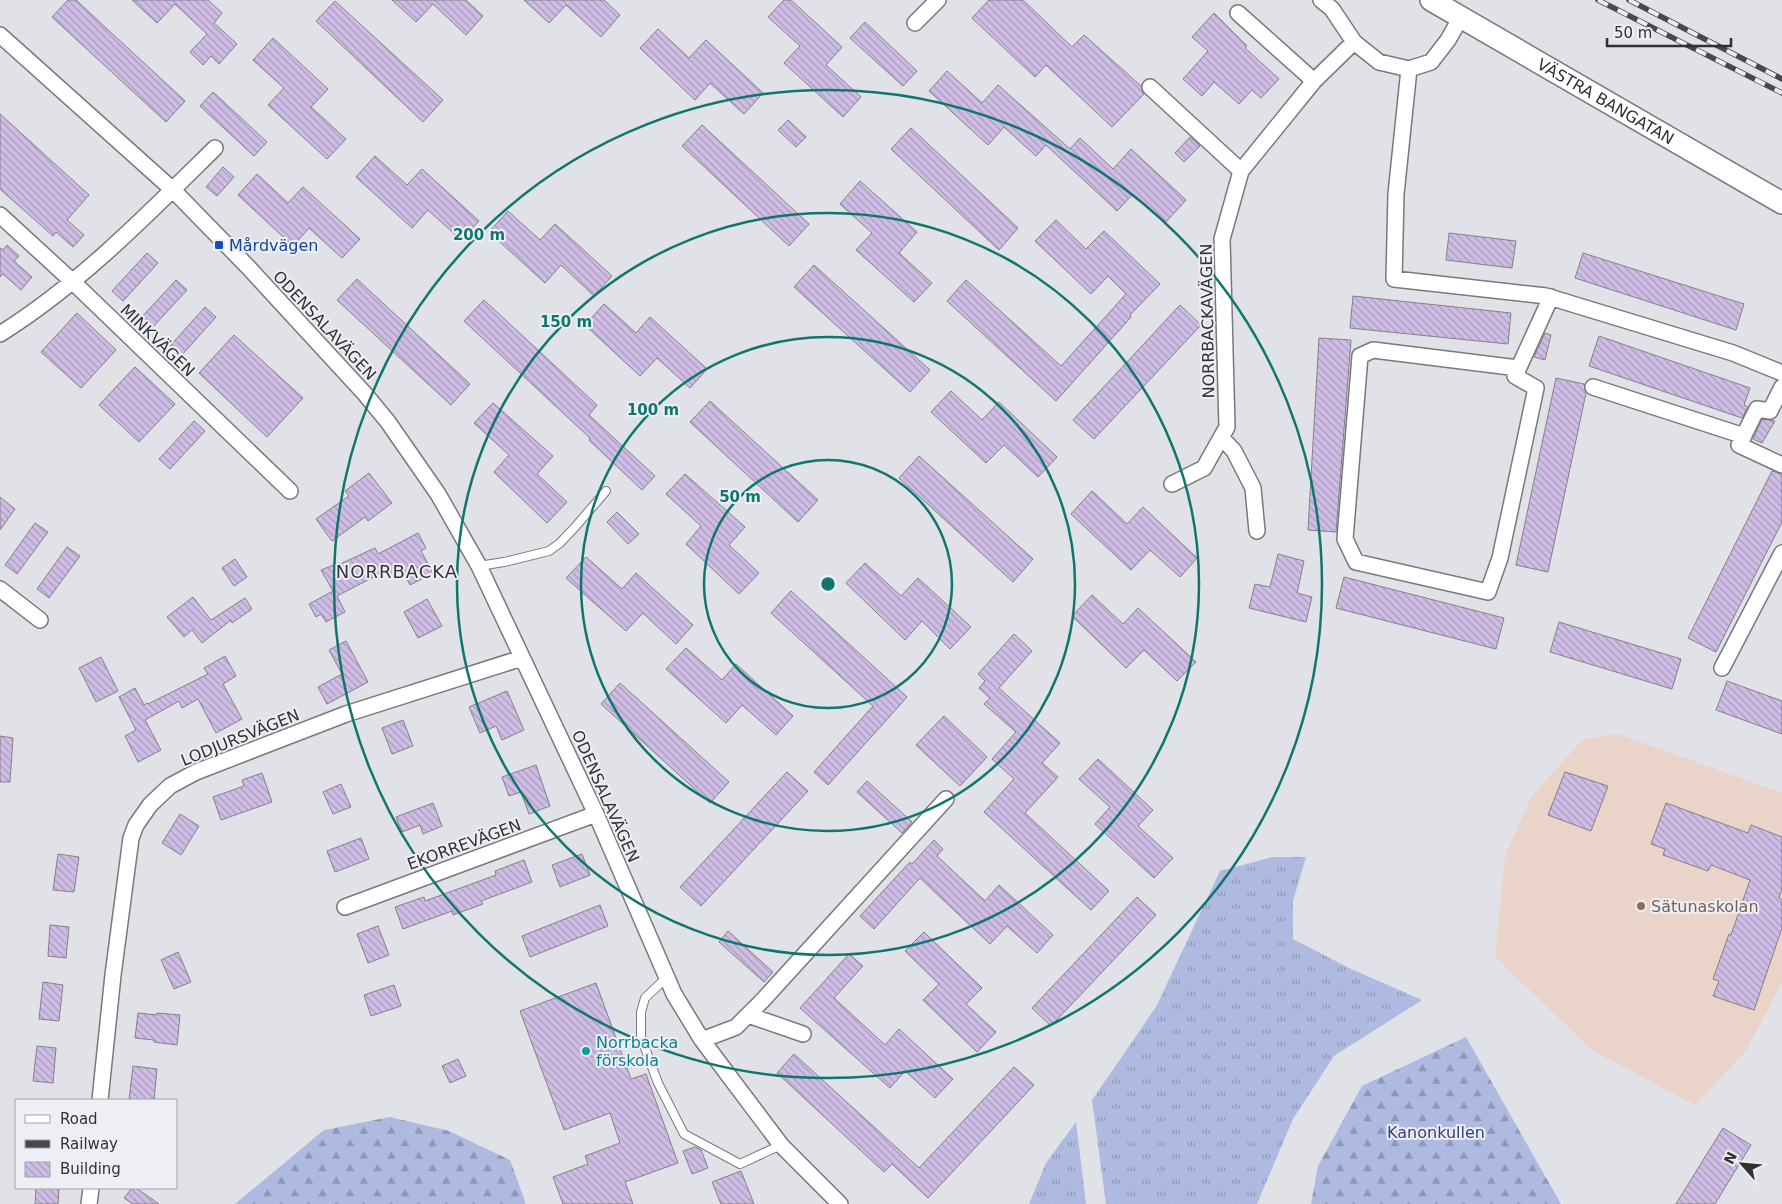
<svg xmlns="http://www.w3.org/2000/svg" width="1782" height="1204" font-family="'DejaVu Sans',sans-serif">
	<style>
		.education { fill: #ead3c8 }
		.grass { fill: url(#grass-tufts) }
		.forest { fill: url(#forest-firs) }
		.building { fill: url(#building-back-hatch); stroke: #838086 }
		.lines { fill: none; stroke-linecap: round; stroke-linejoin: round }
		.lane-casing { stroke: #77797e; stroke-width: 10 }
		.street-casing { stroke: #77797e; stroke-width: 18 }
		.secondary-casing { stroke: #77797e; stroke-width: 24 }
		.lane { stroke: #fff; stroke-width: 8 }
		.street { stroke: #fff; stroke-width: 15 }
		.secondary { stroke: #fff; stroke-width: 21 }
		.rail-casing { stroke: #48494b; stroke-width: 5.5 }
		.rail { stroke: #edeff5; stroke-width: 4; stroke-dasharray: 11; stroke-linecap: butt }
		.ring { fill: none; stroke: #0f766e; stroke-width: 2.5 }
		.transit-dot { fill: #1a4fb4; stroke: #edeff5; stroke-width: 2 }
		.education-dot { fill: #8d6e63; stroke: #edeff5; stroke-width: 2 }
		.culture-dot { fill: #0f9aa8; stroke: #edeff5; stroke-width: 2 }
		.labels { text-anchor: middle; stroke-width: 4; stroke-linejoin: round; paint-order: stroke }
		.street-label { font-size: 16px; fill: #303133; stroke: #edeff5 }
		.transit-label { font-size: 16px; fill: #164399; stroke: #edeff5; text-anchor: start }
		.education-label { font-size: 16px; fill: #785e54; stroke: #edeff5; text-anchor: start }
		.culture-label { font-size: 16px; fill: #0d838f; stroke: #edeff5; text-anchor: start }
		.park-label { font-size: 16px; fill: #354277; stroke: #edeff5 }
		.neighbourhood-label { font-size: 18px; letter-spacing: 1px; fill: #34353a; stroke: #edeff5 }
		.centre { fill: #0f766e; stroke: #edeff5; stroke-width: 2.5 }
		.ring-label { font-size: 15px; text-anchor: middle; font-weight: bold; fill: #0f766e; stroke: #edeff5; stroke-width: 4; stroke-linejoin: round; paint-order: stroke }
	</style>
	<defs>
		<pattern id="grass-tufts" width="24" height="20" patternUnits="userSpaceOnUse" patternTransform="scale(1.25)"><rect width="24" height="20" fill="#aebae0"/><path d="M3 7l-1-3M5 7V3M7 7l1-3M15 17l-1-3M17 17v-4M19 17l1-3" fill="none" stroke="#8e98b6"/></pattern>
		<pattern id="forest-firs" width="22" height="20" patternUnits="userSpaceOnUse" patternTransform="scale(1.25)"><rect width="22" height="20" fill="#aebae0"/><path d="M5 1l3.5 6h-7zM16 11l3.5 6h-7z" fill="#8e98b6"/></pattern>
		<pattern id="building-back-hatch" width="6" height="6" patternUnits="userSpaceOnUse" patternTransform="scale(1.25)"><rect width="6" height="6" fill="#d0bde6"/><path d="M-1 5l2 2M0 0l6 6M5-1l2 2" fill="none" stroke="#a99abb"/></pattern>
	</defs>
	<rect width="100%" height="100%" fill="#e0e2e8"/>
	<!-- education -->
	<path class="education" d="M1618,734L1782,793V982L1746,1051L1695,1105L1592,1050L1495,957L1505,856L1531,797L1583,739Z"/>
	<!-- grass -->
	<path class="grass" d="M1273,857H1306L1293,901V939L1351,969L1422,1000L1334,1056L1293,1119L1257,1204H1106L1092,1100L1156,1007L1220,871Z
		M1076,1122L1086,1204H1029L1046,1163Z"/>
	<!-- forest -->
	<path class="forest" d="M1466,1037L1561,1204H1311L1318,1166L1362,1086Z
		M390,1117L449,1131L510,1160L526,1204H235L324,1130Z"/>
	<!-- building -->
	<path class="building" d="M68,0H76L185,101L166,122L52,17Z
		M132,0H208L222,13L214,23L237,44L219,64L211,56L203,65L190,52L207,34L175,4L157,23Z
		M392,0H466L483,16L466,35L433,4L416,22Z
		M524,0H604L620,15L601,37L566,5L549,23Z
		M784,0H791L842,47L826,65L861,97L843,117L784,63L800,46L768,17Z
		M989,0H1023L1072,47L1084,35L1141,86L1144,94L1112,127L1046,65L1035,77L972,18Z
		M335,1L443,100L423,122L316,21Z
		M1214,13L1247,46L1245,48L1279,79L1261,98L1252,90L1239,104L1214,82L1202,96L1183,79L1208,51L1192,37Z
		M865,22L917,71L903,86L850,38Z
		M658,29L689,58L706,40L763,93L744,114L710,83L695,100L640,48Z
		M273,38L328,89L311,107L346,139L327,159L268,105L284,88L253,60Z
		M947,71L982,103L998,85L1070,149L1080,138L1113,169L1131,149L1186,200L1165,223L1133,194L1117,211L1046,145L1036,156L1004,127L988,145L929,91Z
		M213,92L267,142L254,156L200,106Z
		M0,114L89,195L67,220L84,235L73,247L56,232L53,236L0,189Z
		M788,120L806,137L796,147L778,130Z
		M702,125L809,224L789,246L682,146Z
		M911,128L1018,228L999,250L891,149Z
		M1190,137L1200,146L1184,162L1175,153Z
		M375,156L407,185L422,169L479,221L461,240L428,210L412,228L356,177Z
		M223,167L234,177L217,196L206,187Z
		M257,174L288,203L303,187L360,239L342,258L309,228L293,246L238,195Z
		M860,181L917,232L899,253L932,283L914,302L856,250L872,233L840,204Z
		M508,211L540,240L555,224L612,276L594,296L561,265L545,283L489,232Z
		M1056,220L1086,249L1104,231L1160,284L1130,315L1131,317L1056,401L947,301L966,280L1061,366L1126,294L1108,276L1091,294L1035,241Z
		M1449,233L1516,241L1512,268L1446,260Z
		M7,245L19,256L14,261L32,277L21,290L3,274L0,277V248L3,250Z
		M147,253L158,263L123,301L112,291Z
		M1583,253L1744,304L1736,330L1575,278Z
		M814,265L930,370L910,392L794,287Z
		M357,279L470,384L451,405L337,300Z
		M176,280L187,290L151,329L140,319Z
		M1353,296L1511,313L1508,344L1350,328Z
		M484,300L597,405L589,415L655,476L642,490L589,440L590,438L464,321Z
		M604,304L636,333L650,317L707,369L690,388L657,358L640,376L585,325Z
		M1180,305L1201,325L1094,439L1073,420Z
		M205,307L216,317L181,356L170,346Z
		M77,313L116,350L81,388L41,352Z
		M1545,333L1551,335L1545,360L1534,357Z
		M234,335L303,398L267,437L199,373Z
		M1599,336L1750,388L1744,405L1748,407L1742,418L1589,366Z
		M1319,338L1351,340L1336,532L1308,530Z
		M135,367L175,404L139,442L99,405Z
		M1556,378L1584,384L1586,393L1548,572L1516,565Z
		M951,391L982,420L999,402L1057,457L1038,477L1004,445L986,463L931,412Z
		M710,401L818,500L798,522L690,422Z
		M493,403L553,456L537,474L567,502L547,523L494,472L509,455L474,423Z
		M1762,419L1775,421L1762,443L1753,439Z
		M194,421L205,431L170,469L159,459Z
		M919,456L1033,559L1013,582L899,478Z
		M1772,471L1782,474V522L1716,652L1688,638Z
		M369,473L392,503L368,521L365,517L332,541L316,519L349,496L345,491Z
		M685,474L745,527L729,545L759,573L739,594L686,544L701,526L666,494Z
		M1092,491L1127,524L1143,507L1197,558L1180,577L1150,550L1131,570L1071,514Z
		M0,497L15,509L0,530Z
		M617,512L639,534L628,544L607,522Z
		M35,523L48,532L17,574L5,565Z
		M418,533L426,548L421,551L433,573L410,585L402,569L390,576L387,570L337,596L345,612L326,622L321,614L316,617L309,604L333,591L321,570L339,563L340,564L375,548L378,554Z
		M67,547L80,556L49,598L37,589Z
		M1278,554L1304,561L1297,593L1312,597L1306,622L1249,608L1255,584L1270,587Z
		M586,557L622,589L636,573L693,625L676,644L643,613L626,631L566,578Z
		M235,559L247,577L234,586L222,568Z
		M865,563L901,596L918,578L971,627L950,649L922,621L905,640L846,583Z
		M1344,577L1504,618L1496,649L1336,608Z
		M791,591L907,697L828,785L814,772L873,706L771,613Z
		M1092,595L1123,624L1138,608L1196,662L1177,681L1144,650L1126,668L1072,616Z
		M193,597L211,620L245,598L252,609L232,623L231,620L202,643L192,630L184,637L167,617Z
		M427,599L442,626L418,638L404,612Z
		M1559,622L1681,659L1672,689L1550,652Z
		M1014,634L1032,651L999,688L1060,743L1042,763L1058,777L1025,813L1109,891L1091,910L984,812L1014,779L992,759L1016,732L984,704L990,698L979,688L985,681L978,674Z
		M346,641L368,682L327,704L318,687L342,674L329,650Z
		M686,648L722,680L736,664L793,716L776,735L742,705L726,723L666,669Z
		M225,656L236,676L223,684L242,719L216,733L198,699L182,708L179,701L145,720L161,750L138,762L125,736L136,730L119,697L135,688L144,705L147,703L148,704L208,674L204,668Z
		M101,657L118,691L96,702L79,668Z
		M1727,681L1782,701V734L1716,710Z
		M620,683L729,782L710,803L601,704Z
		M507,691L524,730L502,740L496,726L480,733L469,707Z
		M944,716L987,757L960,786L916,745Z
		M403,720L413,746L392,754L382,728Z
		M0,736L13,738L10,782H0Z
		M1098,759L1153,810L1138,826L1173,858L1154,878L1095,824L1110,807L1079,779Z
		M536,765L550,806L529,814L521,792L509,796L502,777Z
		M787,772L808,791L701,906L680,887Z
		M1565,772L1608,786L1591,831L1548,815Z
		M262,773L272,802L221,820L213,797L244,786L242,780Z
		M867,781L912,822L902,833L857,792Z
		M341,784L351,807L333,814L323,792Z
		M433,803L442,826L423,834L420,825L402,832L396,817Z
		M1666,803L1748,833L1751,825L1782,837V888L1779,898L1782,900V928L1754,1010L1713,996L1719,981L1713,979L1729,934L1731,935L1750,880L1711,865L1708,871L1663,855L1665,849L1651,844Z
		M180,814L199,826L181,855L162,843Z
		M361,838L369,859L335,872L327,851Z
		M934,840L943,849L937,856L985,901L999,885L1053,935L1037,953L1007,926L990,944L920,878L874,929L860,916L910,862L912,864Z
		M58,854L79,857L74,892L53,890Z
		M582,854L590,875L560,887L552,865Z
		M524,860L532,882L481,901L483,904L453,915L452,911L403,929L395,907L424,897L425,901L496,875L495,871Z
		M1137,897L1156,915L1051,1026L1032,1008Z
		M600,905L608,926L530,957L522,936Z
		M50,925L69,927L66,958L48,956Z
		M378,926L389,955L368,963L357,934Z
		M728,931L773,972L764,982L719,942Z
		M924,932L982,988L966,1004L996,1032L977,1052L923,1000L939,984L905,951Z
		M178,952L191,982L174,989L161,960Z
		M849,954L863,966L834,998L885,1045L899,1029L953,1079L935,1098L905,1071L890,1088L800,1008Z
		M43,982L63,985L59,1021L39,1019Z
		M596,983L631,1079L646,1074L678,1163L625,1182L633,1204H563L553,1177L588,1164L585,1156L620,1143L610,1113L564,1130L520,1011Z
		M394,985L401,1006L371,1016L364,995Z
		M138,1013L157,1015V1013L180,1015L177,1045L154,1042V1040L135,1038Z
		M37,1046L56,1048L53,1083L33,1081Z
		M794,1054L919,1168L1014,1067L1034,1085L928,1198L892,1164L884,1172L777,1073Z
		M458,1059L466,1076L450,1083L442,1066Z
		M133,1066L157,1069L154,1100H129Z
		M1723,1128L1751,1145L1715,1204H1676Z
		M695,1147L701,1150L708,1168L692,1174L683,1151Z
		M741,1171L754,1204H721L712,1182Z
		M36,1188H59L58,1204H35Z
		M132,1188H136L159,1204H133L124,1198Z"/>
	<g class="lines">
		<defs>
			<path id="lane" d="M479,566L504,562L549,551L560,543L576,526L606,491
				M666,978L645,998L641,1012V1037L658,1083L684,1134L740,1164L781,1145"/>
			<path id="street" d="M1321,0L1332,9L1354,42L1379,62L1409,69L1431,62L1448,40L1461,17
				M1238,13L1314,81
				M915,23L938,0
				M0,35L173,190L249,268L365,394L388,422L438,494L479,566L596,814L674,994L702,1040L781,1145L840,1204
				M1409,69L1396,194L1394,279L1546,296L1733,353L1782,373
				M1150,87L1241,171
				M0,215L73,282L290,491
				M0,334C80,284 148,214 215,148
				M1518,368L1373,350L1360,356L1345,539L1356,562L1488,592L1500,558L1536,388L1515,376L1551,297
				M1593,387L1744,436
				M1782,387L1770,411L1757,409L1739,445L1782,465
				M1222,438L1234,451L1253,488L1257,531
				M1172,484L1204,468L1227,427L1222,239L1241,171L1314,81L1354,42
				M0,589L40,620
				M1722,668L1782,553
				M345,907L596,814
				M748,1015L803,1034
				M702,1040L736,1027L763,1000L946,799
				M100,1100L113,975L131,838L136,825L150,805L170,786L196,772L346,714L522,658
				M89,1204L91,1188"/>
			<g id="secondary">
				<path id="s1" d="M1431,0L1782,203"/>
			</g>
		</defs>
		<!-- lane casing -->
		<use href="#lane" class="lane-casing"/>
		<!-- street casing -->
		<use href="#street" class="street-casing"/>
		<!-- secondary casing -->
		<use href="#secondary" class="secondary-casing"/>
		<!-- lane -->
		<use href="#lane" class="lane"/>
		<!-- street -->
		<use href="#street" class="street"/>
		<!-- secondary -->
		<use href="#secondary" class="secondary"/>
		<defs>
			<path id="rail" d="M1598,0L1782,93
				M1629,0L1782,79"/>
		</defs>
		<!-- rail casing -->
		<use href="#rail" class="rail-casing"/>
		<!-- rail -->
		<use href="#rail" class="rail"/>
	</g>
	<!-- distance rings -->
	<g class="ring">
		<circle cx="828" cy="584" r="124"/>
		<circle cx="828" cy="584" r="247"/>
		<circle cx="828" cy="584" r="371"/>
		<circle cx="828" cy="584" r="494"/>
	</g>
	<!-- markers -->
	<rect class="transit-dot" x="214" y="240" width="10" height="10" rx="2.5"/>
	<circle class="education-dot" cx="1641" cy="906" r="5"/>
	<circle class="culture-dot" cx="586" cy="1051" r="5"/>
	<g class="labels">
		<!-- street labels -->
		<g class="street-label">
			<text dy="6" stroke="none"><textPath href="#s1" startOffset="202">VÄSTRA BANGATAN</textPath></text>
			<text transform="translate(1207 321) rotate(-91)" y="6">NORRBACKAVÄGEN</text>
			<text transform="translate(325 325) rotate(47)" y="6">ODENSALAVÄGEN</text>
			<text transform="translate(158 340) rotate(44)" y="6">MINKVÄGEN</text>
			<text transform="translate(240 737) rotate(-22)" y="6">LODJURSVÄGEN</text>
			<text transform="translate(606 796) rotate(66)" y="6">ODENSALAVÄGEN</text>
			<text transform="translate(464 844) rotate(-20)" y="6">EKORREVÄGEN</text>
		</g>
		<!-- transit labels -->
		<g class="transit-label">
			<text x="229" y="251">Mårdvägen</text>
		</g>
		<!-- education labels -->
		<g class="education-label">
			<text x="1651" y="912">Sätunaskolan</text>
		</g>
		<!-- culture labels -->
		<g class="culture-label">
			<text x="596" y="1048">Norrbacka<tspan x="596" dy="18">förskola</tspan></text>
		</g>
		<!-- park labels -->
		<g class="park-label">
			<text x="1436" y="1138">Kanonkullen</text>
		</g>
		<!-- neighbourhood labels -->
		<g class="neighbourhood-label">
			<text x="397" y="578">NORRBACKA</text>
		</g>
	</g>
	<circle cx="828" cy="584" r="8" class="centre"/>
	<g class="ring-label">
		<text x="479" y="240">200 m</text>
		<text x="566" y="327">150 m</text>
		<text x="653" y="415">100 m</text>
		<text x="740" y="502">50 m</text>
	</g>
	<!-- legend -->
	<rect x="15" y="1099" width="162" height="90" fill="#edeff5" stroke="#a1a3a7"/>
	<rect x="25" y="1115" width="25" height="8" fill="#ffffff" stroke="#a1a3a7"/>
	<text x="60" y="1124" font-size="15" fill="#303133">Road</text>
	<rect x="25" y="1140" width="25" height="8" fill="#48494b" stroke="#a1a3a7"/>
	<text x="60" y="1149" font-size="15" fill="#303133">Railway</text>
	<rect x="25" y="1162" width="25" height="15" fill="url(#building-back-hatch)" stroke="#a1a3a7"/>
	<text x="60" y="1174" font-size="15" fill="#303133">Building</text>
	<!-- north arrow -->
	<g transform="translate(1742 1164) rotate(297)" stroke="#edeff5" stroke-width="4" paint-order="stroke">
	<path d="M0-4L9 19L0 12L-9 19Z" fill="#303133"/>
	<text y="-8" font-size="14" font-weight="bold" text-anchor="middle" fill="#303133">N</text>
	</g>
	<!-- scale -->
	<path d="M1607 38v8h124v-8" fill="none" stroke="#303133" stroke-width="2.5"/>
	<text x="1614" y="38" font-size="15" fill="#303133" stroke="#edeff5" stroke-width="4" paint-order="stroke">50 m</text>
</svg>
